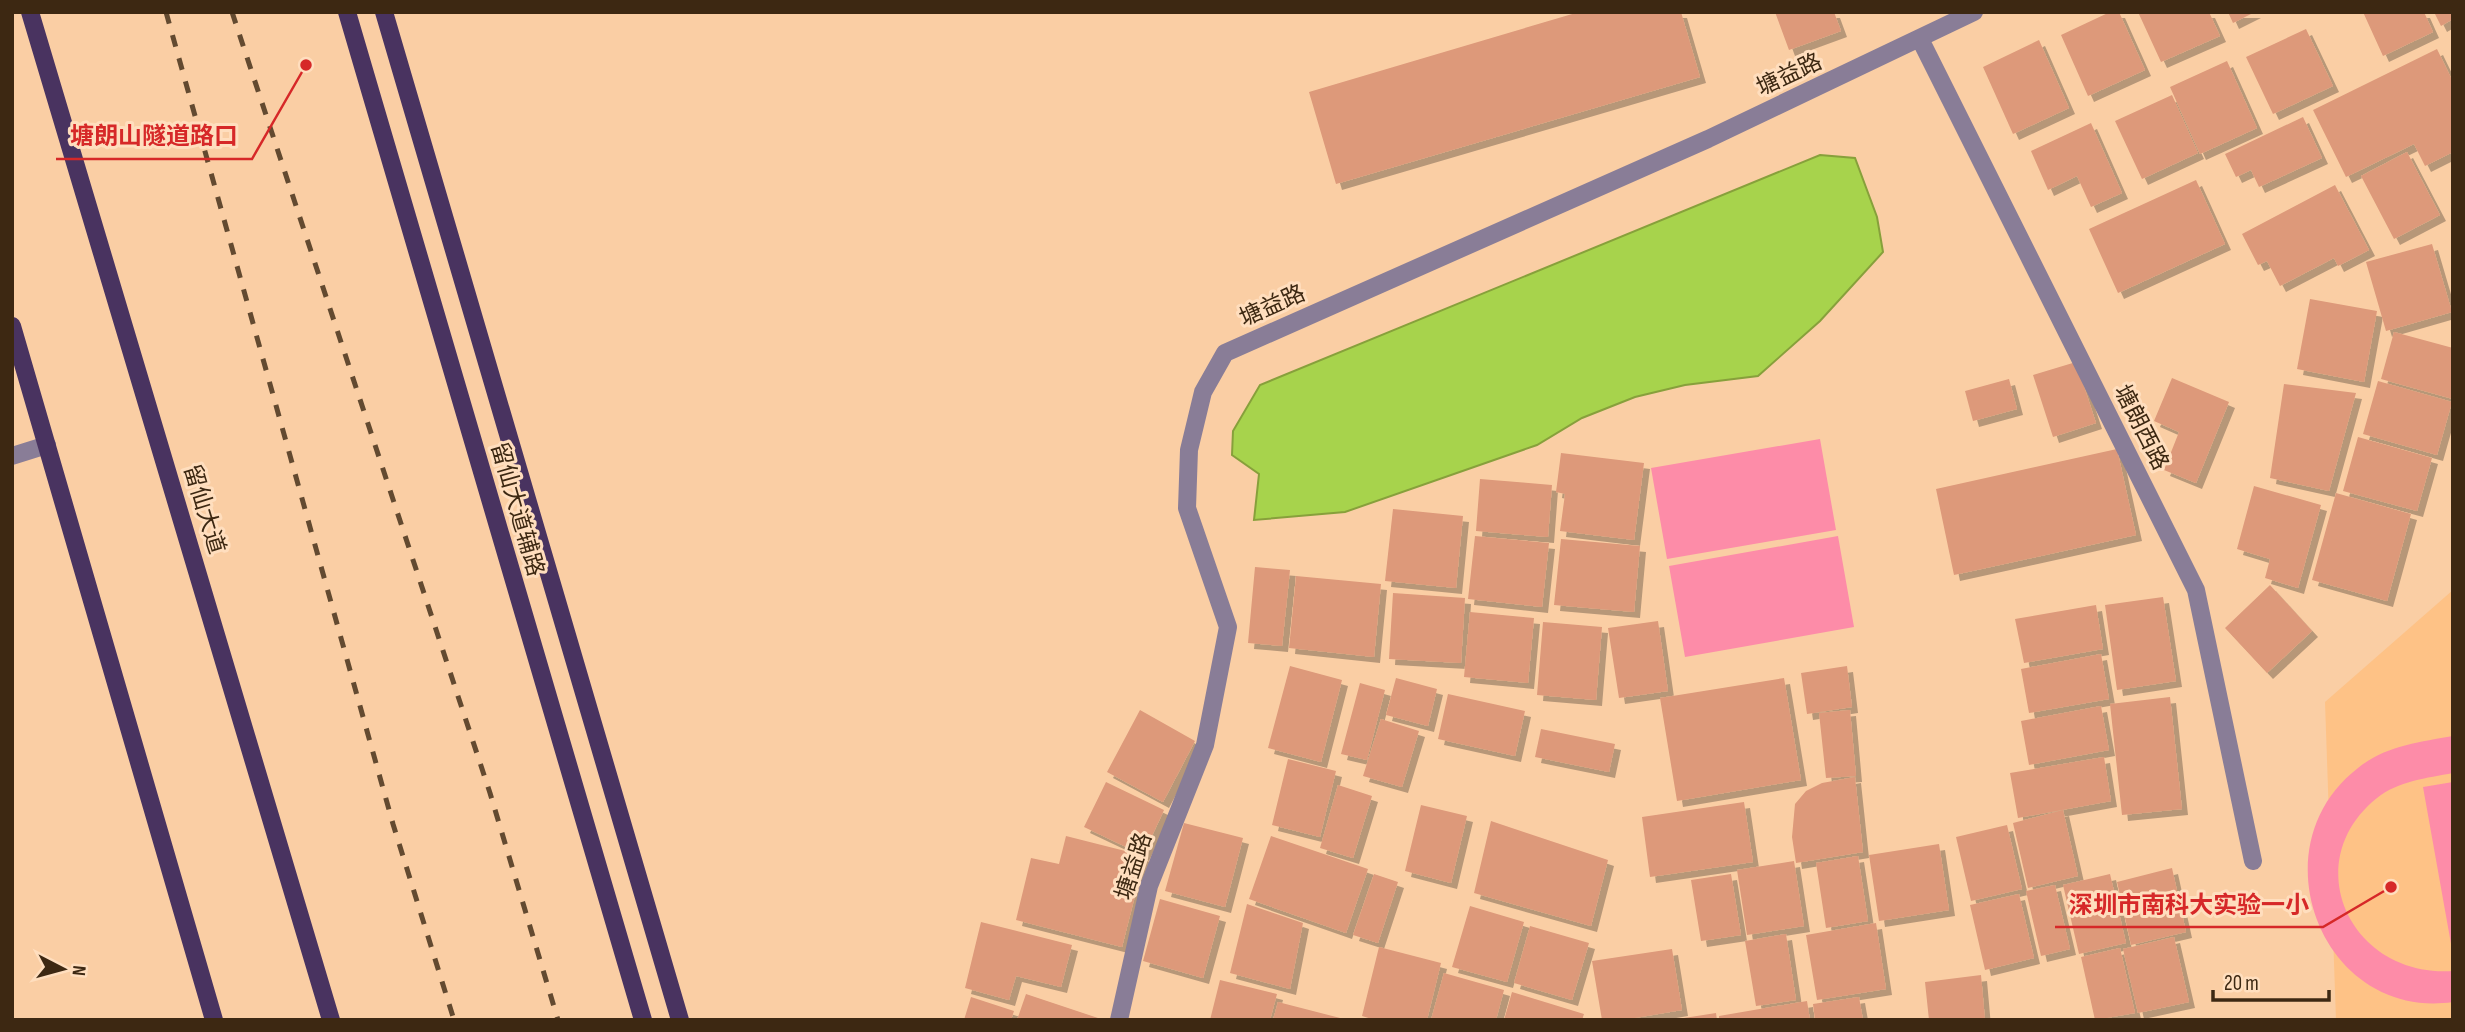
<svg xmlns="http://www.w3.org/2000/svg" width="2465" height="1032" font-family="'Sofia Sans Condensed','Noto Sans SC',sans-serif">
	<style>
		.built { fill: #fec286 }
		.green { fill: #fd8ca8 }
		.water { fill: #a7d34c; stroke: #87a03b; stroke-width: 2 }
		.building { fill: #dd997a; filter: url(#shadow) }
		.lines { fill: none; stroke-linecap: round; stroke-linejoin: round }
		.minor { stroke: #897d97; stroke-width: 18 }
		.major { stroke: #493360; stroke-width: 18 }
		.rail { stroke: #634a30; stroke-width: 5; stroke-dasharray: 12 12; stroke-linecap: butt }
		.labels { text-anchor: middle; stroke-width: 6; stroke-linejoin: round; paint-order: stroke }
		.street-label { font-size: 23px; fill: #3d2812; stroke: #ffdebe }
		.leader { fill: none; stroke: #d62828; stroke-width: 2.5 }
		.callout-dot { fill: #d62828; stroke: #ffdebe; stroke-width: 2.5 }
		.callout-label { font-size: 24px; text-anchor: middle; font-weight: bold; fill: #d62828; stroke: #ffdebe; stroke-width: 6; stroke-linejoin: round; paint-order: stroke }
	</style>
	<defs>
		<filter id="shadow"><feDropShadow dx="6" dy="6" stdDeviation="0" flood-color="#0004"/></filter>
	</defs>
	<rect width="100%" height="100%" fill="#facea4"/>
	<!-- built -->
	<path class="built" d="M2453,590V1020H2336L2325,702Z"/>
	<!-- green -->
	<path class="green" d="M1820,439L1836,530L1667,559L1651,468Z
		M1838,536L1854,627L1685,657L1669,566Z
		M2453,736V773C2427,778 2398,781 2377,798C2297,862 2350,978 2453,971V1002C2322,1021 2255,847 2358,768C2385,746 2419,742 2453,736Z
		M2453,782V955L2423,787Z"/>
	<!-- water -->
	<path class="water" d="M1820,155L1855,158L1877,217L1883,252L1820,321L1758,376L1685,385L1635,397L1582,418L1537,445L1345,512L1254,520L1259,474L1232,455L1233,431L1260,385Z"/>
	<!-- building -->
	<path class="building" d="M1579,12H1681L1700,77L1336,184L1309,92Z
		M1775,12H1834L1841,31L1789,50Z
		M2110,12H2119L2145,70L2088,96L2061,35Z
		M2138,12H2209L2220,36L2161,62Z
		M2228,12H2255L2233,23Z
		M2363,12H2424L2433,32L2383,56Z
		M2434,12H2453V19L2441,26Z
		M2306,29L2333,86L2273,114L2246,57Z
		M2039,40L2069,108L2013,134L1983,67Z
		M2437,49L2453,82V152L2425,166L2414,144L2346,177L2313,110Z
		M2227,61L2257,128L2200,154L2170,87Z
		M2172,95L2198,153L2142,179L2115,121Z
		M2303,117L2322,158L2259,187L2251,170L2236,177L2225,154Z
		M2091,123L2122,193L2091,207L2077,176L2048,190L2031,151Z
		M2407,152L2440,215L2394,239L2361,176Z
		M2196,180L2225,244L2118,293L2089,229Z
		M2335,185L2369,250L2338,266L2334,258L2280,286L2267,261L2258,265L2242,234Z
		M2432,244L2452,312L2386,331L2366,262Z
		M2310,299L2377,311L2364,382L2297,369Z
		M2394,332L2453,348V399L2381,379Z
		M2076,362L2096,423L2053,437L2033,375Z
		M2172,378L2229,402L2196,483L2164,470L2179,432L2154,421Z
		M2009,379L2017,409L1973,421L1965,391Z
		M2378,381L2452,402L2437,455L2363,434Z
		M2284,384L2356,393L2329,491L2270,478Z
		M2358,437L2432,458L2417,511L2343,491Z
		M2117,449L2136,535L1954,575L1936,489Z
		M1561,453L1644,463L1634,540L1560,531L1565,494L1556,492Z
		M1480,479L1552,485L1548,537L1476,531Z
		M2254,486L2321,505L2298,588L2265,578L2270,559L2237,549Z
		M2336,493L2411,514L2387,601L2312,580Z
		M1393,509L1463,516L1456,588L1385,581Z
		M1475,536L1549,543L1542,607L1468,599Z
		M1561,539L1640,546L1634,612L1554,605Z
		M1255,567L1290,570L1282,646L1248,643Z
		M1296,576L1381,584L1374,657L1289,648Z
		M2270,585L2312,631L2267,673L2225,628Z
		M1393,593L1465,598L1461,663L1389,659Z
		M2163,597L2176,681L2117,690L2105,605Z
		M2096,605L2103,649L2024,663L2015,619Z
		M1470,612L1534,618L1528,683L1464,677Z
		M1658,621L1668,691L1619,698L1608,628Z
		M1543,622L1602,627L1596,700L1537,695Z
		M2101,654L2109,699L2029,713L2021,669Z
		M1290,666L1342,680L1321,762L1268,748Z
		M1847,666L1852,707L1807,714L1801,673Z
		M1396,678L1437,689L1428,726L1386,715Z
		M1784,678L1801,780L1677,801L1660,698Z
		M1360,683L1385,690L1367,760L1341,754Z
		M1448,694L1525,711L1515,756L1438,739Z
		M2170,697L2182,809L2122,815L2110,704Z
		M2101,706L2109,750L2029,765L2021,721Z
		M1140,710L1195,741L1163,802L1107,772Z
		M1850,710L1856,776L1826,778L1819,713Z
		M1381,719L1419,731L1402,787L1363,776Z
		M1541,729L1615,744L1609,772L1535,757Z
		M2104,757L2111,801L2018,818L2010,773Z
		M1288,759L1336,771L1320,837L1272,825Z
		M1855,777L1863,852L1796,863L1792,837L1795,804L1806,791L1822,783Z
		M1106,782L1164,810L1143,855L1084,827Z
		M1338,785L1372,796L1353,858L1320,848Z
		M1744,802L1753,862L1650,877L1642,817Z
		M1421,805L1467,816L1451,883L1405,871Z
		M2063,810L2078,876L2028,888L2013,823Z
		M1491,821L1608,860L1591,926L1474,893Z
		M1184,823L1243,838L1225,907L1165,891Z
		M2007,825L2022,889L1971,901L1956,837Z
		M1066,836L1145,856L1122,947L1016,920L1031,858L1059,864Z
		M1271,836L1368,869L1346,933L1249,899Z
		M1939,844L1949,910L1879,921L1869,855Z
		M1858,856L1868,921L1826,928L1816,863Z
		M1794,861L1804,926L1747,935L1737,870Z
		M2172,868L2186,932L2131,945L2117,882Z
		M1374,874L1398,882L1378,943L1353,935Z
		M1731,874L1741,935L1701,941L1691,880Z
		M2110,874L2126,943L2079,954L2063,885Z
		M2055,885L2070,949L2041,956L2026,891Z
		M2019,894L2034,958L1985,970L1970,905Z
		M1160,899L1220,916L1203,978L1143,961Z
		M1247,904L1303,923L1290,989L1230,973Z
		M1470,906L1524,922L1507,982L1452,967Z
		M981,922L1072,945L1061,987L1016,976L1009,1000L965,988Z
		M1876,923L1886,989L1817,1000L1806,935Z
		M1530,926L1589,943L1572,1000L1514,983Z
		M1786,934L1796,1000L1756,1006L1745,941Z
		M2174,937L2189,1002L2138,1013L2123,949Z
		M1379,947L1441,963L1427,1020H1375L1362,1016Z
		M2120,948L2135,1013L2095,1020L2081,957Z
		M1672,949L1682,1010L1623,1020H1602L1592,961Z
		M1444,973L1504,990L1496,1020H1431Z
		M1981,975L1985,1020H1929L1925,982Z
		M1220,980L1277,994L1270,1020H1210Z
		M1512,992L1584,1014L1582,1020H1504Z
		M1026,994L1101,1019V1020H1017Z
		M971,997L1014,1011L1011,1020H964Z
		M1859,997L1863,1020H1815L1813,1004Z
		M1807,1001L1810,1020H1719V1016Z
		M1278,1002L1344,1019V1020H1273Z
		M1716,1013L1717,1020H1684V1018Z"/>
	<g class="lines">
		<!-- minor -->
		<path class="minor" d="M1920,39L2196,590L2253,861
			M12,456L47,445
			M1119,1020L1149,886L1205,745L1228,627L1187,508L1189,450L1203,392L1225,353L1708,139L1974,12"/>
		<!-- major -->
		<path class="major" d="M30,12L331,1020
			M347,12L643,1020
			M384,12L680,1020
			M12,326L214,1020"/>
		<!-- rail -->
		<path class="rail" d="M166,12L393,824L454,1020
			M232,12L490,793L558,1020"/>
	</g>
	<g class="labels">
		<!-- street labels -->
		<g class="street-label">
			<text transform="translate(1789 74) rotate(-25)" y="8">塘益路</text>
			<text transform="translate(1272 305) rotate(-24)" y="8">塘益路</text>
			<text transform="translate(2142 427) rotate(63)" y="8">塘朗西路</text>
			<text transform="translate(205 509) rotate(73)" y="8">留仙大道</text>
			<text transform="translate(518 509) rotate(74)" y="8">留仙大道辅路</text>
			<text transform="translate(1133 866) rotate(-72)" y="8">塘益路</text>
		</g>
	</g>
	<!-- callouts -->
	<path class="leader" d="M306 65L252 159H56M2391 887L2323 927H2055"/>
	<g class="callout-dot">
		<circle cx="306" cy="65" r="7"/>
		<circle cx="2391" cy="887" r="7"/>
	</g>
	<g class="callout-label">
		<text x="154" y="144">塘朗山隧道路口</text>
		<text x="2189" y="913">深圳市南科大实验一小</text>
	</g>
	<!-- border -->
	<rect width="2465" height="1032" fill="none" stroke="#3d2812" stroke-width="28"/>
	<!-- north arrow -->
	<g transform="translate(63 969) rotate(96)" stroke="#ffdebe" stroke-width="5" paint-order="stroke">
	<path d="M0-5L12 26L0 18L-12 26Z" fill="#3d2812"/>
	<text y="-10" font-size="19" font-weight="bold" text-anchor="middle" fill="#3d2812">N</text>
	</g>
	<!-- scale -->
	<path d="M2213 990v10h116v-10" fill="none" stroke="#3d2812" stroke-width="3.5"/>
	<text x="2224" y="990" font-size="21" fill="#3d2812" stroke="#ffdebe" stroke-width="5" paint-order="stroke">20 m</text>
</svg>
